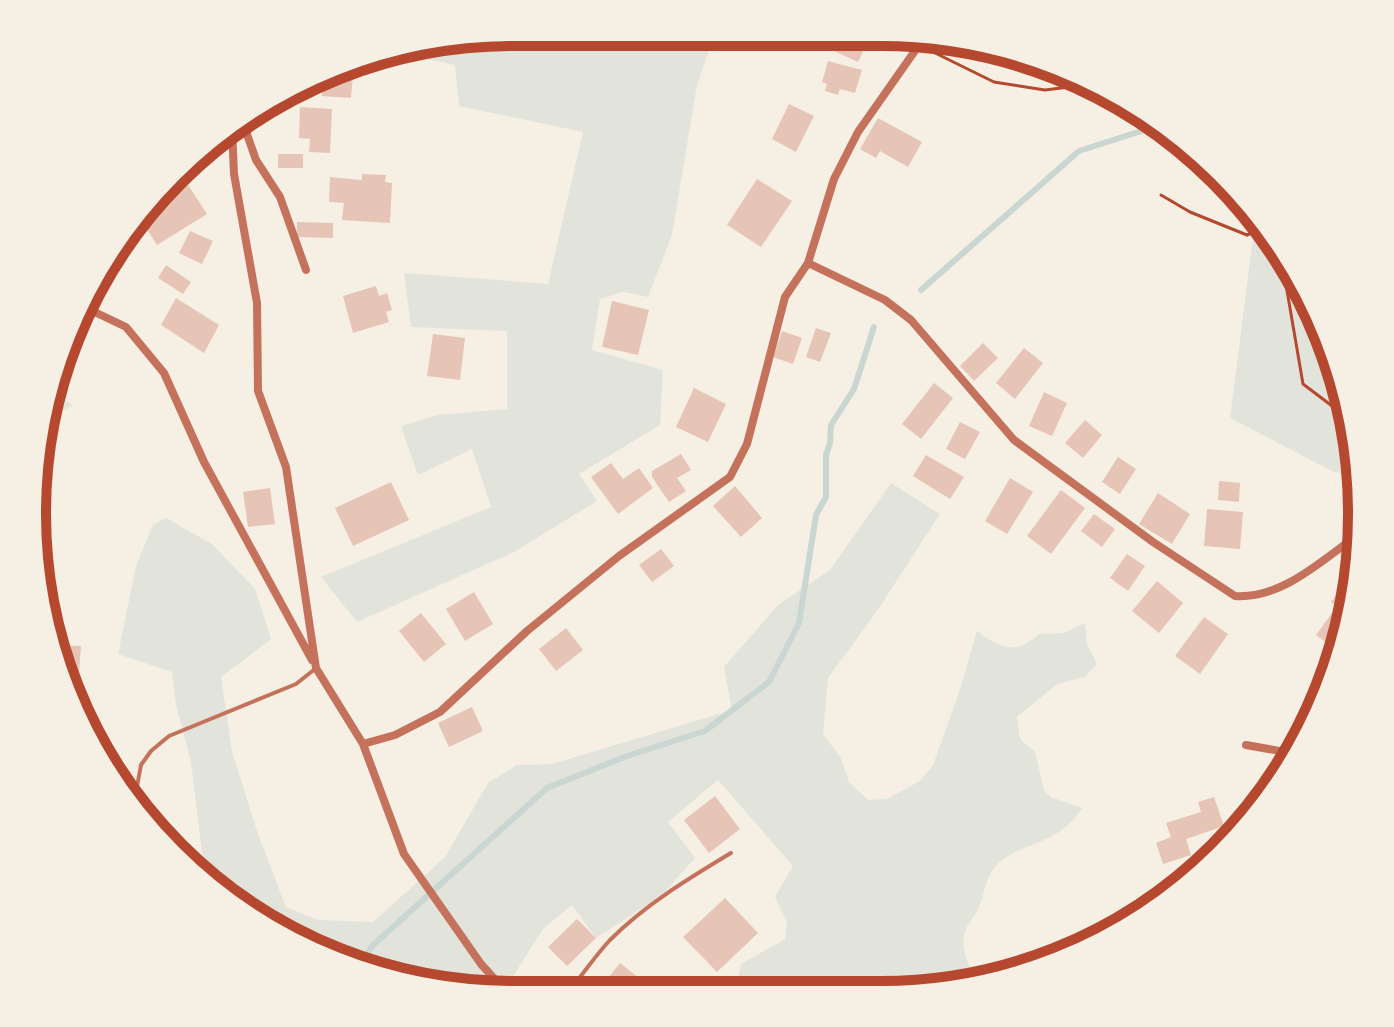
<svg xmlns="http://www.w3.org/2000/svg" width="1394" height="1027" font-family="'Work Sans',sans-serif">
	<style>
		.green { fill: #e2e4dc }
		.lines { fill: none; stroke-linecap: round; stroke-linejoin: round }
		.stream { stroke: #c9d6d2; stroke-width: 6 }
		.building { fill: #e6c5b7 }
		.path { stroke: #b5482f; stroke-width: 3 }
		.service { stroke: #c5725c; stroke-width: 4 }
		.minor { stroke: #c5725c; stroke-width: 8 }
		.rim { fill: none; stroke: #b5482f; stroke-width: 10 }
	</style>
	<rect width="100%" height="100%" fill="#f6efe4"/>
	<!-- green -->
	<path class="green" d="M514,32L715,33L697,85L672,235L648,297L623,292L600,299L592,350L663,370L660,425L579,474L597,501L514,552L357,622L321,577L491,507L472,449L418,475L401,426L438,415L507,409V331L411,327L404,273L548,284L583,132L459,106L455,65L384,50Z
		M1256,214L1263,221L1346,389L1351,474L1334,472L1230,418Z
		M52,389L73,406L42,418Z
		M891,483L940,514L879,608L828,678L823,734L841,758L849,782L868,800L887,799L920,781L933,765L959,693L977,631C1000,648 1015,656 1039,634L1064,633L1085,623L1087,644L1097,664L1085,677L1057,684L1017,717L1020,739L1035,752L1044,790L1051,797L1082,808C1059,847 1015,842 995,867C985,879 985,893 979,907C976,915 969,921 966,929C958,947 970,965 976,982L944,991L735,992L741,964L785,939L787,923L775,897L793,866L718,780L668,822L695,858L662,895L596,938L572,905L543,929L502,994H482L359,970L273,931L204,870L191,762L176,705L172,672L118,654L136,566L153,525L166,518L212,544L255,589L271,639L221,677L232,752L258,834L286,907L318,920L373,922L445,857L488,783L517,765L552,764L732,710L724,667L778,605L830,570Z"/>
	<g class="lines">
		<!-- stream -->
		<path class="stream" d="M921,290L1079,151L1160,125
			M358,969L372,946L547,788L627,756L705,731L769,682L799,623L816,515L826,497V455L830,443L831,425L854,389L874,327"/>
	</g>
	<!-- building -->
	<path class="building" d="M827,33L842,37L844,33H872L858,62L821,45Z
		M828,61L862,70L855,93L840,89L838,95L825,91L827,84L822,82Z
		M354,63L351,98L322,96L324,75Z
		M789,104L814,116L796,152L772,139Z
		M300,107L332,109L330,153L309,152L310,139L299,138Z
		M878,118L922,142L908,167L880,151L876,158L860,149Z
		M278,154H303V168H278Z
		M362,174L386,175L385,182L392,183L390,223L342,220L344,203L329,202L330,177L362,180Z
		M183,177L207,214L157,245L140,218L160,191Z
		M757,179L792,201L761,247L727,225Z
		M297,222L333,223V238L297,237Z
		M190,231L213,241L202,264L179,253Z
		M166,265L191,282L183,294L158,278Z
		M376,286L379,296L387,293L392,310L386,312L389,322L353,333L343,296Z
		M176,298L219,325L204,353L161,325Z
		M612,301L649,310L638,355L602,347Z
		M75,320L85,326L75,345L66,347Z
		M816,328L831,333L820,362L806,357Z
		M782,331L802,338L793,364L773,357Z
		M433,334L465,338L460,380L427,376Z
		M983,343L998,358L974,381L960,366Z
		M1024,348L1043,363L1015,399L996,383Z
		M934,383L953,398L921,439L902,424Z
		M694,388L726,404L708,442L676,427Z
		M1044,392L1067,403L1052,436L1029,426Z
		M1085,420L1102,435L1083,458L1065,443Z
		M960,422L980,432L965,459L946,449Z
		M681,454L691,470L677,478L686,491L669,502L652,477V471Z
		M926,455L964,477L950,499L913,476Z
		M1118,457L1136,469L1120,494L1102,482Z
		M38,463L47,484L37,488Z
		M611,463L623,479L639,468L653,488L618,514L591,477Z
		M1010,478L1033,492L1007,534L985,521Z
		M1219,481L1240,483L1239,502L1218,500Z
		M391,482L409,520L353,546L335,508Z
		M735,486L762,518L741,537L713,506Z
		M270,488L275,524L248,527L243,492Z
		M1061,490L1085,508L1051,554L1027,536Z
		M1158,493L1190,514L1172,544L1139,524Z
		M1207,509L1243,512L1240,549L1204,546Z
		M1094,514L1115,529L1102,547L1081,531Z
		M50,527L54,567L38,568L33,545L34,529Z
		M661,549L674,566L652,582L639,565Z
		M1127,554L1145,566L1128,591L1110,578Z
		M1347,579L1355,585L1334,648L1316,635L1337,606L1331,602Z
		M1157,581L1183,603L1159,633L1132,611Z
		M474,592L493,624L465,641L446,609Z
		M421,613L446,644L424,662L399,631Z
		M1204,617L1228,634L1200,674L1175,656Z
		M566,628L583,650L556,671L539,649Z
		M56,645L81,646L79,672L62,671Z
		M472,707L483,731L449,747L438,723Z
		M90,735L102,737L99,751Z
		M715,796L740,829L709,853L684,820Z
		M1214,797L1224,826L1186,839L1191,855L1163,864L1156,843L1171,837L1166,823L1201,812L1198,802Z
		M725,898L758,933L717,972L683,937Z
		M577,919L596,938L567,966L548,947Z
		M620,963L644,982L636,993H596Z"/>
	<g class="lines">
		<!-- path -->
		<path class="path" d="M929,50L994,82L1045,90L1085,85
			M1161,195L1190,212L1247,235L1266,227
			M1286,267L1284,273L1303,384L1348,418"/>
		<!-- service -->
		<path class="service" d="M133,808L141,765L151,751L169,736L296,684L315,669
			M567,993C582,976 594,957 610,940C646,904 688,879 731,853"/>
		<!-- minor -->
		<path class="minor" d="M242,120L256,160L280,197L306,270
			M232,128L234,174L257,303L258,391L286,467L316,668L363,744L404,854L481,964L508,994
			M808,263L885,300L911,320L1014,440L1153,542L1235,596C1281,599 1320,562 1355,537
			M80,305L126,327L164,373L204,462L312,660
			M363,744L395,735L440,712L527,631L619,556L730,477L747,444L785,297L808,263L834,179L858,132L919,45L922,35
			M1246,745L1297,754"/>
	</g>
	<!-- crop -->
	<path d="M0 0H1394V1027H0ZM513 46H881A467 467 0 0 1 1348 513V514A467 467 0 0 1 881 981H513A467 467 0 0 1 46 514V513A467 467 0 0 1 513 46Z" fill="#f6efe4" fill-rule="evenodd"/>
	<path class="rim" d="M513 46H881A467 467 0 0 1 1348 513V514A467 467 0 0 1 881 981H513A467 467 0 0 1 46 514V513A467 467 0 0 1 513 46Z"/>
</svg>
